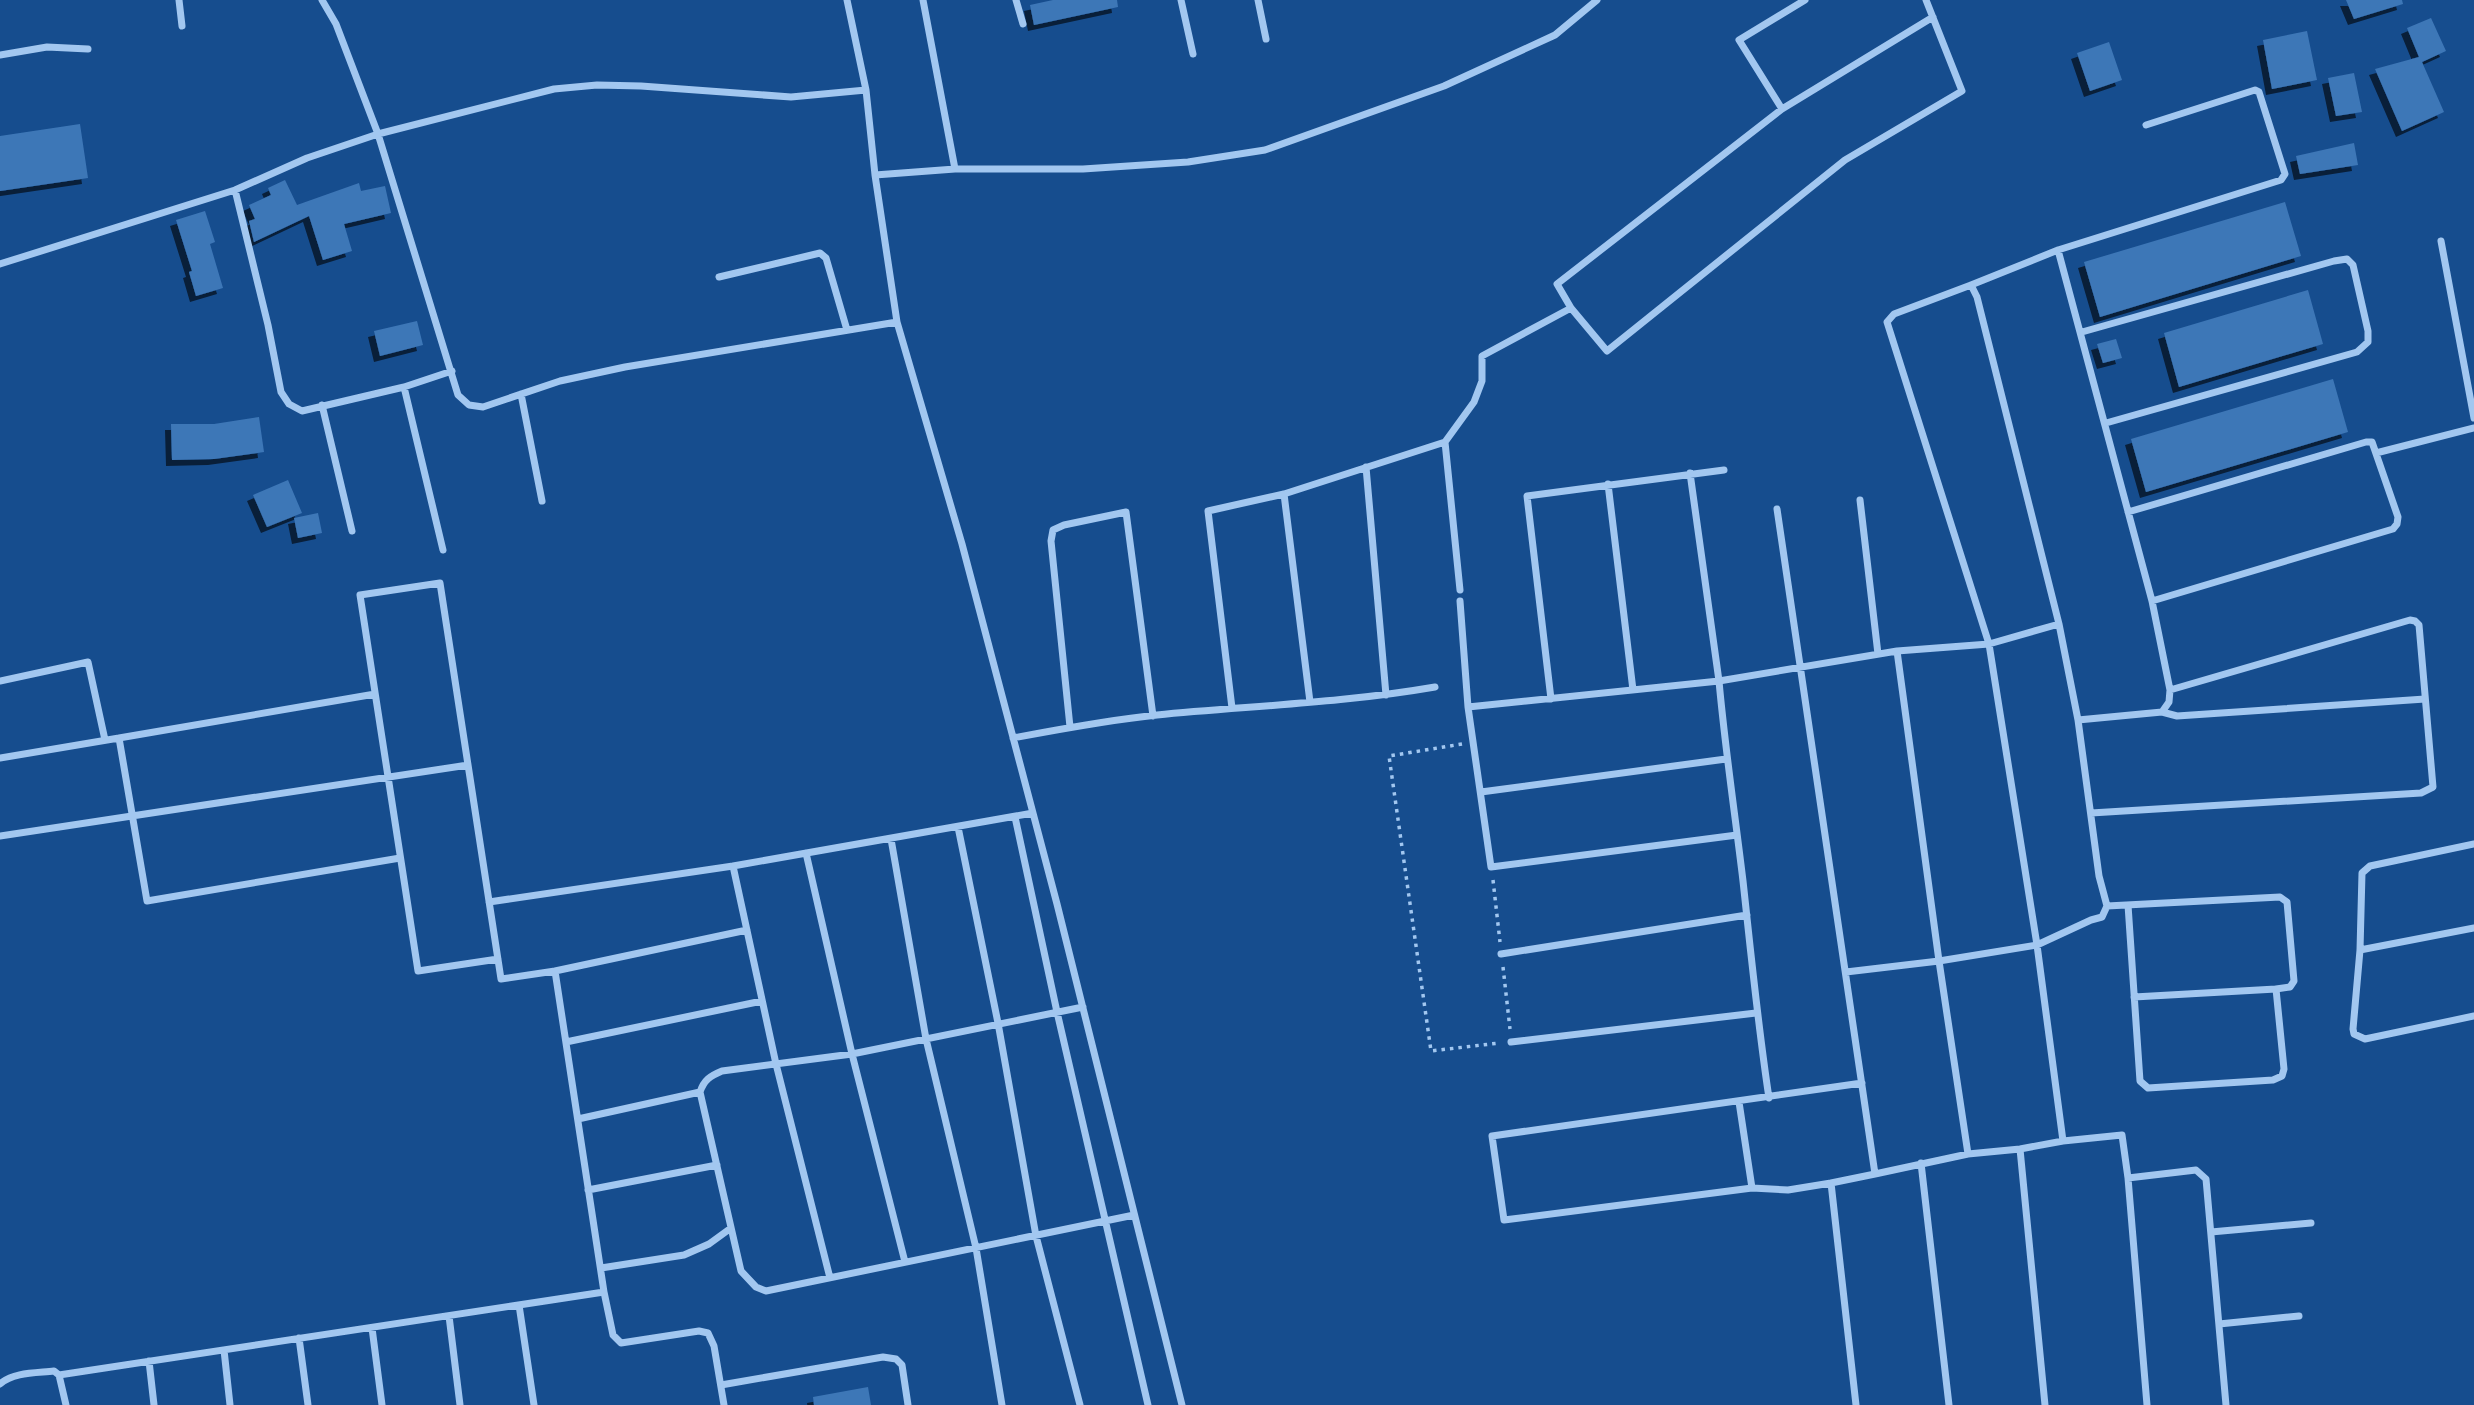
<svg xmlns="http://www.w3.org/2000/svg" width="2474" height="1405" font-family="Lato,sans-serif">
	<style>
		.building { fill: #3e77b7; filter: url(#shadow) }
		.lines { fill: none; stroke-linecap: round; stroke-linejoin: round }
		.path { stroke: #a2c7f0; stroke-width: 3.5; stroke-dasharray: 3.5 5; stroke-linecap: butt }
		.street { stroke: #a2c7f0; stroke-width: 7 }
	</style>
	<defs>
		<filter id="shadow"><feDropShadow dx="-6" dy="6" stdDeviation="0" flood-color="#0009"/></filter>
	</defs>
	<rect width="100%" height="100%" fill="#164d8e"/>
	<!-- building -->
	<path class="building" d="M1053,0H1117L1118,7L1034,25L1030,5Z
		M2346,0H2402L2403,4L2354,19Z
		M2431,18L2446,51L2422,62L2444,112L2402,131L2375,69L2419,57L2407,28Z
		M2307,31L2317,80L2272,89L2263,40Z
		M2109,42L2122,80L2090,91L2077,53Z
		M2354,73L2362,112L2336,116L2328,78Z
		M80,124L88,178L0,191V136Z
		M2354,143L2358,165L2300,174L2296,156Z
		M285,180L297,205L359,183L361,191L385,186L391,213L344,224L352,251L323,260L309,216L254,242L249,221L255,219L249,205L271,195L268,188Z
		M2285,202L2301,256L2100,317L2084,262Z
		M205,211L215,242L210,244L223,288L196,296L189,272L192,271L176,220Z
		M2308,290L2323,344L2179,387L2164,333Z
		M417,321L423,345L380,356L374,331Z
		M2116,339L2122,358L2103,363L2097,344Z
		M2333,379L2348,432L2146,492L2131,439Z
		M259,417L264,452L214,459L172,460L171,424H214Z
		M288,480L302,513L267,527L253,495Z
		M318,513L322,533L298,538L294,518Z
		M868,1387L871,1405H814L813,1397Z"/>
	<g class="lines">
		<!-- path -->
		<path class="path" d="M1462,744L1389,756L1431,1051L1499,1043
			M1493,880L1500,942
			M1503,967L1510,1029"/>
		<!-- street -->
		<path class="street" d="M179,0L182,26
			M322,0L336,24L378,134L458,395L469,405L483,407L560,381L625,367L897,322
			M847,0L866,90L875,175L897,322L962,544L1057,904L1182,1405
			M923,0L955,169
			M1016,0L1023,24
			M1181,0L1193,54
			M1258,0L1266,39
			M1926,0L1962,91L1845,160L1607,351L1571,308L1557,284L1782,109L1933,17
			M0,55L47,47L88,49
			M1782,109L1739,40L1805,0
			M875,175L955,169H1083L1188,162L1265,150L1444,86L1555,35L1597,0
			M235,190L268,325L281,392L289,404L302,411L404,387L452,371
			M2441,241L2474,418
			M2058,250L2152,601L2170,690L2169,702L2162,712L2078,720
			M0,264L235,190L307,158L378,134L554,89L597,85L641,86L791,97L866,90
			M719,277L820,253L826,258L847,330
			M1971,285L1894,314L1887,322L1989,644L2059,624
			M2082,332L2334,261L2347,259L2353,265L2368,331V342L2357,352L2106,423
			M404,387L443,550
			M521,394L542,501
			M322,405L352,531
			M1445,442L1474,402L1482,381V356L1571,308
			M2376,453L2474,428
			M1366,467L1386,695
			M1608,484L1633,690
			M1284,494L1310,702
			M1860,500L1878,654
			M1777,509L1875,1174L1968,1154L2020,1149L2063,1141L2122,1135L2128,1178L2147,1405
			M2128,512L2366,442H2372L2398,517L2397,524L2393,529L2152,601
			M1460,601L1468,707L1491,867L1737,835
			M1897,651L1939,961L1968,1154
			M0,681L88,662L105,740
			M375,694L119,738L147,901L400,858
			M1551,699L1527,496L1724,470
			M1468,707L1719,681L1690,473
			M1232,708L1208,511L1284,494L1445,442L1460,590
			M2162,712L2177,716L2425,699
			M1070,727L1051,541L1053,530L1064,525L1126,512L1153,716
			M1013,738C1061,729 1108,720 1157,715C1249,706 1343,703 1435,687
			M0,758L119,738
			M1481,792L1726,759
			M2091,813L2421,793L2433,787L2419,625L2415,621L2410,620L2170,690
			M1015,817L1057,1012L1148,1405
			M958,827L998,1023L1036,1236L1080,1405
			M0,836L468,765
			M891,839L926,1039L976,1248L1002,1405
			M2474,844L2370,866L2362,873L2360,950L2353,1029L2354,1034L2365,1039L2474,1016
			M806,853L852,1054L905,1262
			M733,866L776,1064L830,1278
			M489,902L733,866L1033,813
			M2107,906L2280,897L2287,902L2294,981L2290,987L2276,989L2284,1069L2282,1076L2273,1080L2148,1088L2140,1081L2128,905
			M2360,950L2474,928
			M1501,954L1747,915
			M555,971L747,930
			M1846,972L1939,961L2037,945L2091,920L2102,917L2107,906L2099,876L2078,720L2059,624L1977,297L1971,285L2058,250L2281,180L2285,174L2259,92L2255,90L2146,125
			M2134,997L2276,989
			M1083,1007L852,1054L722,1071C710,1076 704,1080 700,1092L741,1271L756,1287L766,1291L1134,1215
			M566,1042L762,1001
			M1511,1042L1756,1013
			M1769,1098C1758,1026 1751,954 1743,881C1735,814 1725,748 1719,681L1897,651L1989,644L2037,945L2063,1141
			M1739,1102L1752,1188
			M578,1119L700,1092
			M2020,1149L2045,1405
			M1921,1163L1949,1405
			M2128,1178L2196,1170L2206,1179L2226,1405
			M1831,1183L1788,1190L1752,1188L1504,1220L1492,1136L1862,1083
			M588,1190L717,1165
			M2211,1232L2311,1223
			M601,1268L684,1255L709,1244L731,1228
			M604,1292L613,1335L621,1343L699,1331L708,1333L714,1346L724,1405
			M519,1305L534,1405
			M449,1316L460,1405
			M2219,1324L2299,1316
			M372,1328L382,1405
			M299,1338L308,1405
			M224,1350L230,1405
			M149,1361L154,1405
			M59,1375L66,1405
			M0,1384C13,1372 37,1373 54,1371L59,1375L604,1292L555,971L501,979L440,583L360,595L418,971L498,959
			M721,1385L883,1357L896,1359L902,1365L908,1405
			M1856,1405L1831,1183L1875,1174"/>
	</g>
</svg>
